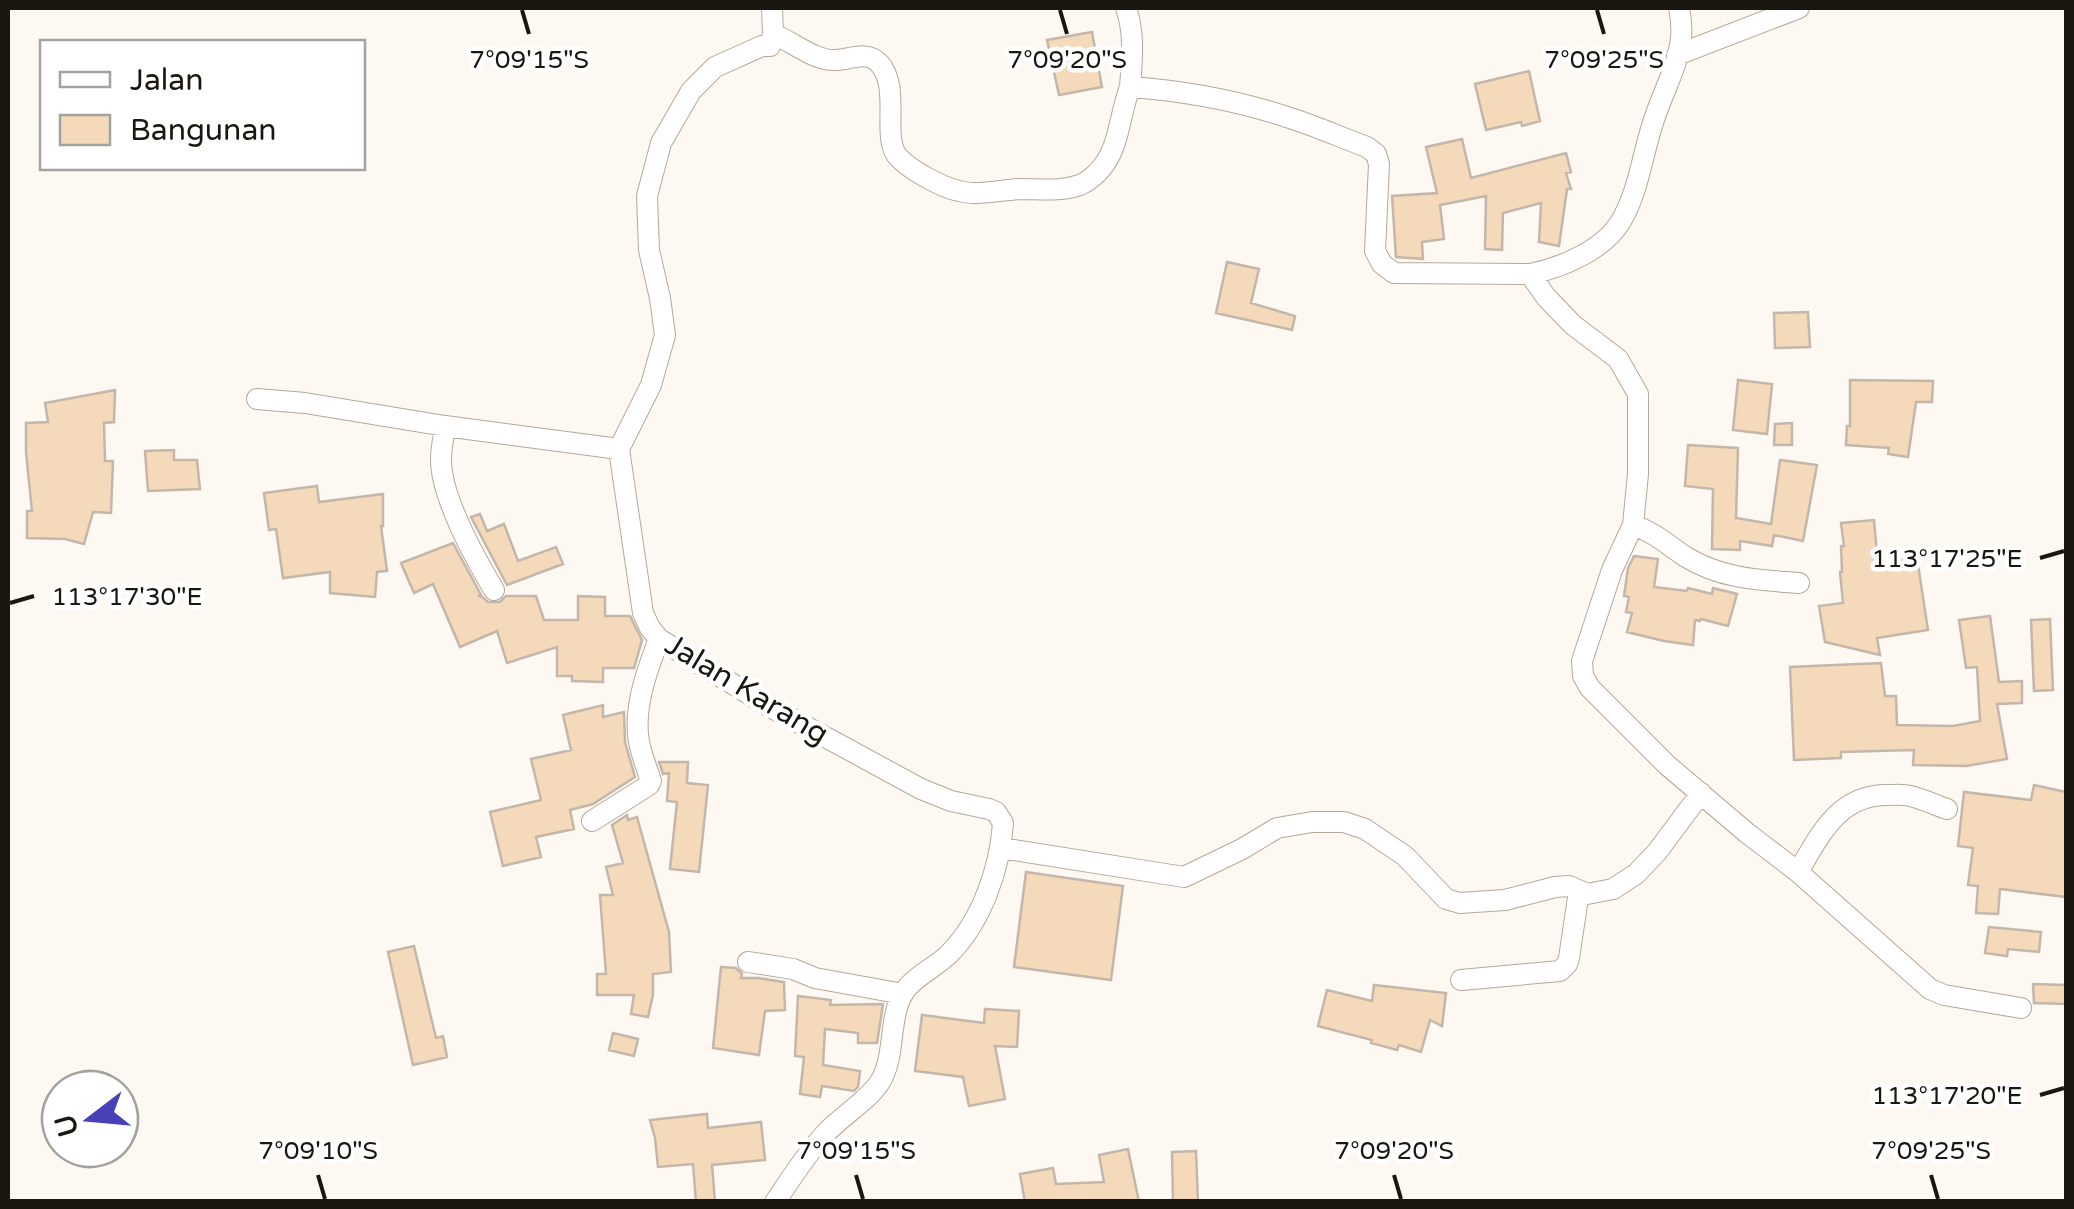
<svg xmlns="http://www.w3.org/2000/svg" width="2074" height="1209" font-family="'Varela Round',sans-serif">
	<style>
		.building { fill: #f5d9bb; stroke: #c4b7a9; stroke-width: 2.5 }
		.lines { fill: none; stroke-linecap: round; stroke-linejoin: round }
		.minor-casing { stroke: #b5a89a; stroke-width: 22 }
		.minor { stroke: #fff; stroke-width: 20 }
		.ticks { fill: none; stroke: #1a1610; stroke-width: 4 }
		.labels { text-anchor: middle; stroke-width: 9; stroke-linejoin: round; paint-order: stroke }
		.street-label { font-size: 30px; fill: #1a1610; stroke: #fff }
		.ticks-label { font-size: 25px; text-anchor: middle; fill: #1a1610; stroke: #fff; stroke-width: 9; stroke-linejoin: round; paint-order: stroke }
	</style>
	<rect width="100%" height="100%" fill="#fdf8f2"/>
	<!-- building -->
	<path class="building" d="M1092,32L1102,87L1059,95L1047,40Z
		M1529,71L1540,121L1522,126L1521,122L1486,130L1475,84Z
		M1462,139L1471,178L1566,153L1571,172L1566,173L1571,189H1567L1559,246L1539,242L1541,203L1503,213L1502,250L1485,249L1486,196L1440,205L1444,239L1422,242L1423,259L1396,257L1392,196L1437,193L1426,147Z
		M1227,262L1259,269L1251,303L1295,316L1292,330L1216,313Z
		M1808,312L1810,347L1775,348L1774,313Z
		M1738,380L1772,384L1767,434L1733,430Z
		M1850,380L1933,381L1932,402H1916L1908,457L1888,454L1889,448L1846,445L1847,426H1850Z
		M115,390L114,422L104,423L105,461H113L111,513L93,512L84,544L65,539L27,538V511H32L26,452V423L48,422L45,403Z
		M1792,423V445H1774L1775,424Z
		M1688,445L1738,448L1736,518L1771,524L1780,460L1817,465L1803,541L1774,535L1772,546L1740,541V550L1712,549L1713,489L1685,486Z
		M174,450V460H197L200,489L148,491L145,451Z
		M317,486L319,502L383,494V526H381L387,571L377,572L375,597L330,593V572L283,578L276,529L269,530L264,493Z
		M480,514L487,531L504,524L518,561L556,547L563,564L507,585L471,517Z
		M1874,520L1878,565L1917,558L1928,630L1877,638L1880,655L1825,642L1819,606L1843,603L1840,572H1842L1841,546H1844L1841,523Z
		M453,543L481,595L478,596H481L488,602H500L506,596H536L544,620H578V596L605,597V616H630L642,640L634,668H603V682L572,681V676H557V647L507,663L497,631L460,647L433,584L414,593L401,563Z
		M1634,556L1658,559L1654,587L1687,591L1688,588L1712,594L1713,588L1737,594L1728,626L1701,619L1700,621L1695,620L1693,645L1664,641L1627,632L1632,613L1626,612L1629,597L1624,596L1628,568Z
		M1990,616L1999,682L2022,681V703L1997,704L2007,759L1966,766L1913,765L1914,750L1841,752V758L1794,760L1790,667L1881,663L1885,696H1896L1897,725L1953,726L1980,721L1977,667L1966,668L1959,620Z
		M2050,619L2053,690L2034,691L2031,620Z
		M603,705V717L624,712L625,742L635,777L593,804L570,810L574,829L536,837L541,857L503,866L490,812L541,800L531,759L571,750L563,715Z
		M659,762H688L687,783L708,785L699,872L670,869L677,802L667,801L669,773L663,774Z
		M2034,785L2066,792V897L2000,889L1998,914L1976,913L1978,886L1968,885L1973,848L1958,846L1964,792L2031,800Z
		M627,815L628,820L637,817L669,932L671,972L653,974V995L648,1017L631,1014L634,995H597V974H606L600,895H613L606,867L623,863L612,825Z
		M1026,872L1123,886L1111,980L1014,967Z
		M1989,927L2041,932L2039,952L2008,949L2007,956L1985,953Z
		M414,946L436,1038L443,1036L447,1057L413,1065L388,952Z
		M721,967L736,968L742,974L741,978H758L784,982L785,1010L765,1011L759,1055L713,1048Z
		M2033,984L2066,985V1004L2034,1003Z
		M1374,985L1446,993L1442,1026L1430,1020L1421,1052L1399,1045L1397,1050L1371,1043L1372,1040L1318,1026L1327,990L1372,1001Z
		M798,996L831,1000L830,1005L883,1004L877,1043H858V1033L825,1029L823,1065L860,1071L858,1087L854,1091L822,1086L820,1097L800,1094L804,1057L795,1056Z
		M985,1009L1019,1011L1017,1047L995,1046L1005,1099L969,1106L963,1077L915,1071L922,1015L984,1023Z
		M613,1033L638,1039L634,1056L609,1050Z
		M707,1114L708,1128L761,1122L765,1160L712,1165L715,1202H696L693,1164L658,1167L655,1138L650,1120Z
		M1128,1149L1139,1202H1025L1020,1174L1053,1168L1056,1184L1104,1182L1099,1155Z
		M1196,1151L1198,1202H1173L1172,1152Z"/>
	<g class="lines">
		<defs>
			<path id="minor" d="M772,8L773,34L770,46H762L715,67L691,91L661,143L647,196L649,250L660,298L665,335L651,385L619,449L643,613L650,628L659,639L772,708L921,789L951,801L989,809L996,812L1003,823C1000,868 982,921 949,954C935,968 914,976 903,993C888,1020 896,1056 880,1082C867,1102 841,1116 825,1134C806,1154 791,1179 775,1202
				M1126,8C1135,34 1132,60 1130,87
				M773,34C792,41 814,61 835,60C850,60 866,50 879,63C902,88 880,139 899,158C912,171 941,187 959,191C977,196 1000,190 1020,189C1040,189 1060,192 1080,185C1087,182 1093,177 1098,172C1120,150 1119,115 1130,87C1187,91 1240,101 1293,119C1318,127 1342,138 1367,147L1376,154L1379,164L1375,251L1382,264L1394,273L1530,274C1561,268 1604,250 1621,221C1638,193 1642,157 1652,126C1660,97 1678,68 1681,38C1682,28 1681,18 1679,8
				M1677,55L1799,8
				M1530,274L1546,297L1573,325L1618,359L1638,394V474L1633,525L1612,570L1582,661L1583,676L1590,688L1667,765L1747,833L1798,872L1930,989L1944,995L2021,1008
				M257,399L305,403L445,426L619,449
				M445,426C444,436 441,448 441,458C440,496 475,558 494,590
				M1633,525C1654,532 1668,545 1686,557C1722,579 1759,580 1799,583
				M592,821L649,785L651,781C646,765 639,750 638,734C635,702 648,668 659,639
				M1001,848L1184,877L1242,849L1277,828L1312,822H1344L1365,829L1405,856L1446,899L1460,903L1505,900L1555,887L1569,886L1587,894L1613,889L1636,874L1657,852L1701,793
				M1798,872C1820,835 1838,795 1887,795C1895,795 1903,794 1910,796C1923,799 1935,805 1947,809
				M748,962L793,969L815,978L903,994
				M1461,980L1560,971L1567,964L1569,958L1579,891"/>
		</defs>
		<!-- minor casing -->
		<use href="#minor" class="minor-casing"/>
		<!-- minor -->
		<use href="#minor" class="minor"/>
	</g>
	<!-- ticks -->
	<path class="ticks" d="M522,10L529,34M1060,10L1067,34M1597,10L1604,34M2040,558L2064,551M10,603L34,596M2040,1095L2064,1088M318,1175L325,1199M856,1175L863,1199M1394,1175L1401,1199M1931,1175L1938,1199"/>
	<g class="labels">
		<!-- street labels -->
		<g class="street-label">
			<text transform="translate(747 689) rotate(31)" y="10">Jalan Karang</text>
		</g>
	</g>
	<g class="ticks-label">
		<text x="529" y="68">7°09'15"S</text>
		<text x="1067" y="68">7°09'20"S</text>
		<text x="1604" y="68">7°09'25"S</text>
		<text x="1947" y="567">113°17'25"E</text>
		<text x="127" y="605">113°17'30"E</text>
		<text x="1947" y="1104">113°17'20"E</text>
		<text x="318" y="1159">7°09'10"S</text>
		<text x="856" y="1159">7°09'15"S</text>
		<text x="1394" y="1159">7°09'20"S</text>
		<text x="1931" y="1159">7°09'25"S</text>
	</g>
	<!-- border -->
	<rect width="2074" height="1209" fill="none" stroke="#1a1610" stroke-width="20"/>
	<!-- legend -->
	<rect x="40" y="40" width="325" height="130" fill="#ffffff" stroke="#a3a29f" stroke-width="2.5"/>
	<rect x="60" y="72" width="50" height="15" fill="#ffffff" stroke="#a3a29f" stroke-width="2.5"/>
	<text x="130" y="90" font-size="30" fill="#1a1610">Jalan</text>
	<rect x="60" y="115" width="50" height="30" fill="#f5d9bb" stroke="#a3a29f" stroke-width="2.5"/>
	<text x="130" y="140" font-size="30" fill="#1a1610">Bangunan</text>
	<!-- north arrow -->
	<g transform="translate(90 1119) rotate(254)"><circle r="48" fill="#ffffff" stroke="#a3a29f" stroke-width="2.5"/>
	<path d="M0-8L18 38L0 25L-18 38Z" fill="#4841b7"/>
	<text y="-15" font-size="28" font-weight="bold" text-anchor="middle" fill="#1a1610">U</text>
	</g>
</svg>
